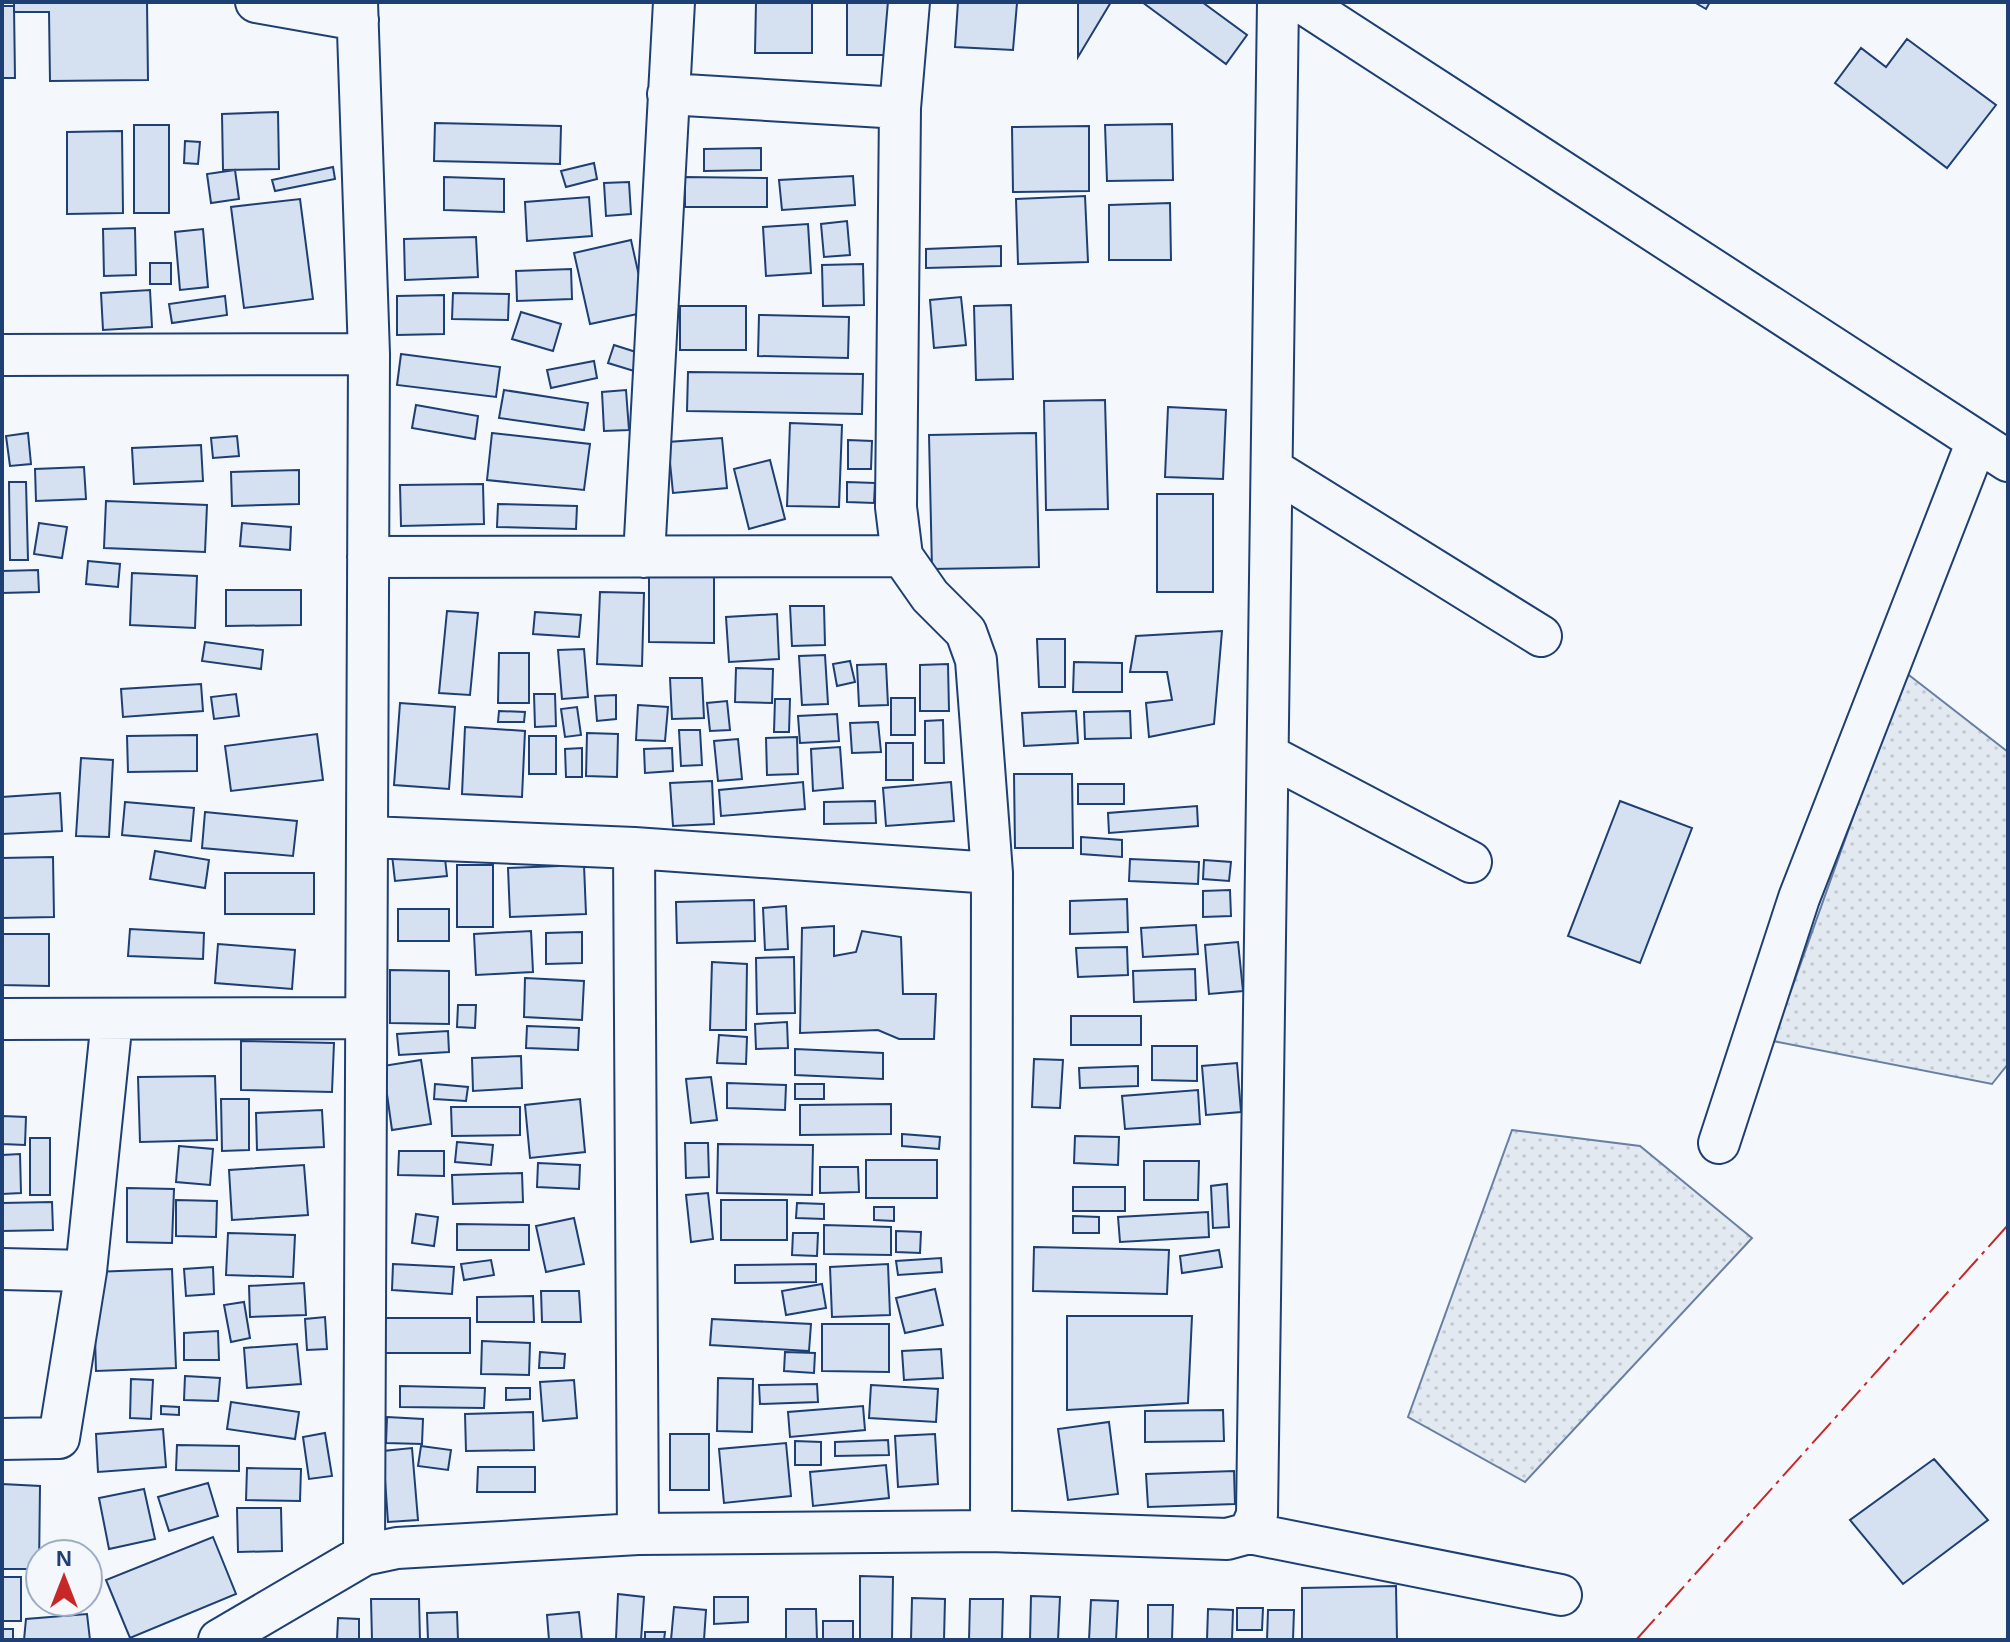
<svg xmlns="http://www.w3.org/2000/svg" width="2010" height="1642" font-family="Arial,sans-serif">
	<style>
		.park { fill: url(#park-dots); stroke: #687fa3; stroke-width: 2 }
		.building { fill: #d5e0f0; stroke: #1d3f73; stroke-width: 2 }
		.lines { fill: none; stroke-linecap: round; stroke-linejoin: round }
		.street-casing { stroke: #1d3f73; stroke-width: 44 }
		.street { stroke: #f4f7fb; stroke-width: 40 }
		.power { stroke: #c62828; stroke-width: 2; stroke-dasharray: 28 6 4 6; stroke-linecap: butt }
	</style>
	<defs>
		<pattern id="park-dots" width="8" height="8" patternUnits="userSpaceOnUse" patternTransform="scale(2)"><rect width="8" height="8" fill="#e3e9f0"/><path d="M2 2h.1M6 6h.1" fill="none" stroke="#c2c9d1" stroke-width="1.8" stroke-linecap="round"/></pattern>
	</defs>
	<rect width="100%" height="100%" fill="#f4f7fb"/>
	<!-- park -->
	<path class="park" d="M1905,672L2008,752V1064L1992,1084L1773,1041Z
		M1512,1130L1640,1146L1752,1238L1525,1482L1408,1417Z"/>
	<!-- building -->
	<path class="building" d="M14,2H147L148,80L50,81L49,12H14Z
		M756,2H812V53H755Z
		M847,2H902V55H847Z
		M958,2L1017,3L1013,50L955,47Z
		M1078,2H1111L1078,57Z
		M1142,2H1202L1247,35L1226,64Z
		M1694,2H1710L1706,9Z
		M2,6H14L15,78H2Z
		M1907,39L1996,105L1947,168L1835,83L1861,48L1886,67Z
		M278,112L279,169L223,170L222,114Z
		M435,123L561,126L560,164L434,161Z
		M1172,124L1173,180L1107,181L1105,125Z
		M134,125H169V213H134Z
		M1089,126V191L1013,192L1012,127Z
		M122,131L123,213L67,214V132Z
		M185,141L200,142L198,164L184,163Z
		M761,148V170L704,171V149Z
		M594,163L597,179L566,187L561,171Z
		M333,167L335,179L275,191L272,180Z
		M235,170L239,199L211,203L207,174Z
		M853,176L855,205L782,210L779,180Z
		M444,177L504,179V212L444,210Z
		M685,177L767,178V207H685Z
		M629,182L631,214L606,216L604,183Z
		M1085,196L1088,262L1018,264L1016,199Z
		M589,197L592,236L527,241L525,202Z
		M300,199L313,299L244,308L231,207Z
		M1170,203L1171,260H1109V205Z
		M847,221L850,255L824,257L821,224Z
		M808,224L811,273L766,276L763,227Z
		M135,228L136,275L104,276L103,229Z
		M203,229L208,287L180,290L175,232Z
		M476,237L478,277L405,280L404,239Z
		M631,240L647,312L590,324L574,253Z
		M1001,246V266L926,268V249Z
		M150,263H171V284H150Z
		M863,264L864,305L823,306L822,265Z
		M571,269L572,299L517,301L516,271Z
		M150,290L152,327L103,330L101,293Z
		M453,293L509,294L508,320L452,319Z
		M444,295V334L397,335V296Z
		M225,296L227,315L172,323L169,304Z
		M961,297L966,345L934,348L930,300Z
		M1011,305L1013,379L976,380L974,306Z
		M680,306H746V350H680Z
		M521,312L561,324L553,351L512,339Z
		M759,315L849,317L848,358L758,356Z
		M614,345L639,353L634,371L608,363Z
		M401,354L500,367L496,397L397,385Z
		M594,361L597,378L551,388L547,370Z
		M688,372L863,374L862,414L687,411Z
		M504,390L588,403L584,430L499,418Z
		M626,390L629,430L604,431L602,392Z
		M1105,400L1108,509L1046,510L1044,401Z
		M416,405L478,416L475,439L412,428Z
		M1168,407L1226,410L1223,479L1165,477Z
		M790,423L842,425L839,507L787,506Z
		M28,433L31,464L10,466L6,436Z
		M492,433L590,444L584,490L487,480Z
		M1036,433L1039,567L932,569L929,435Z
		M237,436L239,456L213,458L211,438Z
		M722,438L727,488L673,493L668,442Z
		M848,440L872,441L871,469H848Z
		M201,445L203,481L134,484L132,448Z
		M770,460L785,519L749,529L734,469Z
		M84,467L86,499L36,501L35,469Z
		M299,470V504L232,506L231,472Z
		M9,482H26L28,560H10Z
		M847,482L875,483L874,503L847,502Z
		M483,484L484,524L401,526L400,485Z
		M1157,494H1213V592H1157Z
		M106,501L207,505L205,552L104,548Z
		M498,504L577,506L576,529L497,527Z
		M39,523L67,527L62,558L34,554Z
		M242,523L291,527L290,550L240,546Z
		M88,561L120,564L118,587L86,584Z
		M38,570L39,592L2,593V571Z
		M132,573L197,576L195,628L130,625Z
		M649,574L714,575V643L649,642Z
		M226,590H301V625L226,626Z
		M600,592L644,593L642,666L597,664Z
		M790,606H824L825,645L792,646Z
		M447,611L478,613L470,695L439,693Z
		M535,612L581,615L579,637L533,634Z
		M777,614L779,659L729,662L726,617Z
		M1222,631L1214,724L1149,737L1146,703L1172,700L1167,672H1130L1136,636Z
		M1037,639H1065V687H1039Z
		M205,642L263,650L261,669L202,661Z
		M584,649L588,697L562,699L558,650Z
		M499,653H529V703H498Z
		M825,655L828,704L802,705L799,656Z
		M850,661L855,682L837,686L833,664Z
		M1074,662L1122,663V692H1073Z
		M886,664L888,705L859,706L857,665Z
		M948,664L949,711H920V665Z
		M736,668L773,669L772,703L735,702Z
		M670,678H702L704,718L672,719Z
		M201,684L203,711L123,717L121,689Z
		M236,694L239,716L214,719L211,697Z
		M534,694H555L556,726L535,727Z
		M616,695V719L597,721L595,696Z
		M891,698H915V735H891Z
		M775,699H790L789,732H774Z
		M727,701L730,730L710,731L707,703Z
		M400,703L455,707L449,789L394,785Z
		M638,705L668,707L665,741L636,740Z
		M577,707L581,735L565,737L561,709Z
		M499,711L525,712L524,722H498Z
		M1076,711L1078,743L1024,746L1022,713Z
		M1130,711L1131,738L1085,739L1084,712Z
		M837,714L839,741L800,743L798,716Z
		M943,720L944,763H925V721Z
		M878,722L881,752L852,753L850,723Z
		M465,727L525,731L522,797L462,794Z
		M679,730H700L702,765L681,766Z
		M587,733L618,734L617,777L586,776Z
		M317,734L323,780L231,791L225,746Z
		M197,735V771L128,772L127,736Z
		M529,736H556V774H529Z
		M797,737L798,774L767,775L766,738Z
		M738,739L742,779L718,781L714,741Z
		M886,743H913V780H886Z
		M840,747L843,788L813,791L811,749Z
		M582,748V777H566L565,749Z
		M672,748L673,771L645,773L644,749Z
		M81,758L113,760L109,837L76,836Z
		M1014,774H1072L1073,848H1015Z
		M712,781L714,824L673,826L670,783Z
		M803,782L805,809L721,816L719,790Z
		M951,782L954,821L886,826L883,788Z
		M1078,784H1124V804H1078Z
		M60,793L62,831L2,834V797Z
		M875,801L876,823L824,824V802Z
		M1620,801L1692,828L1640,963L1568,936Z
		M125,802L194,808L191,841L122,835Z
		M1197,806L1198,826L1109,833L1108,813Z
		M205,812L297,821L293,856L202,848Z
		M1081,837L1122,840V857L1081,854Z
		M444,850L447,876L395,881L392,855Z
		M155,851L209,860L205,888L150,879Z
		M53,857L54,917L2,918V858Z
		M1130,859L1199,862L1198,884L1129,881Z
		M1204,860L1231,862L1229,881L1203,879Z
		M457,865H493V927H457Z
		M584,865L586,914L510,917L508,868Z
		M225,873H314V914H225Z
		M1230,890L1231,916L1203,917V891Z
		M1127,899L1128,932L1070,934V901Z
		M754,900L755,941L677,943L676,902Z
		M786,906L788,949L765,950L763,908Z
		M398,909H449V941H398Z
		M1196,925L1198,954L1143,957L1141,928Z
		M834,926V956L856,952L862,931L901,937L903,994H936L934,1039H899L878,1030L800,1033L802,928Z
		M130,929L204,933L203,959L128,956Z
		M531,931L533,972L476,975L474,934Z
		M582,932V963L546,964V933Z
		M2,934H49V986L2,985Z
		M1238,942L1243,991L1209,994L1205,945Z
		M218,944L295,950L292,989L215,983Z
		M1127,947L1128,975L1078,977L1076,948Z
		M794,957L795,1013L757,1014L756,958Z
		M712,962L747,964L746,1030H710Z
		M1195,969L1196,1000L1134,1002L1133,971Z
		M390,970L449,971V1024L390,1023Z
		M525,978L584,981L582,1020L524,1017Z
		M458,1005H476L475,1028L457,1027Z
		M1071,1016H1141V1045H1071Z
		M787,1022L788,1048L756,1049L755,1024Z
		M527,1026L579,1028L578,1050L526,1048Z
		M448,1031L449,1052L399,1055L397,1034Z
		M719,1035L747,1037L746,1064L717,1063Z
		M241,1041L334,1043L332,1092L241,1090Z
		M1152,1046H1197V1081L1152,1080Z
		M795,1049L883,1053V1079L795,1075Z
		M521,1056L522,1088L473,1091L472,1058Z
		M1034,1059L1063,1060L1060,1108L1032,1107Z
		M421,1060L431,1124L392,1130L383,1066Z
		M1237,1063L1241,1112L1206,1115L1202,1066Z
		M1138,1066V1086L1080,1088L1079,1068Z
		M215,1076L217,1140L140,1142L138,1077Z
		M711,1077L717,1120L691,1123L686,1079Z
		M727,1083L786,1085L785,1110L727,1108Z
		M435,1084L468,1087L466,1101L434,1099Z
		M795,1084H824V1099H795Z
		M1198,1090L1200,1124L1125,1129L1122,1096Z
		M221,1099H249V1150L222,1151Z
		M580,1099L585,1152L530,1158L525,1105Z
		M891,1104V1134L800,1135V1105Z
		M451,1107H520V1135L452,1136Z
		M322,1110L324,1147L257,1150L256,1113Z
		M2,1116L26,1117L25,1145L2,1144Z
		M902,1134L940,1137L939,1149L902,1146Z
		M1075,1136L1119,1137L1118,1165L1074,1163Z
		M30,1138H50V1195H30Z
		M457,1142L493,1145L491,1165L455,1162Z
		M685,1143H708L709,1177L686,1178Z
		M718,1144L813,1145L812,1195L717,1193Z
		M179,1146L213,1149L210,1185L176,1182Z
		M399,1151H444V1176L398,1175Z
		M20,1154L21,1193L2,1194V1155Z
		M866,1160H937V1198H866Z
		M1144,1161H1199L1198,1200H1144Z
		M538,1163L580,1165L579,1189L537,1187Z
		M304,1165L308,1215L232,1220L229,1170Z
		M820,1167H858L859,1192L820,1193Z
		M522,1173L523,1202L453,1204L452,1175Z
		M1227,1184L1229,1227L1213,1228L1211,1186Z
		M1073,1187H1125V1211H1073Z
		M127,1188L174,1189L172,1243L127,1242Z
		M708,1193L713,1239L691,1242L686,1195Z
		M176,1200L217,1201L216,1237L176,1236Z
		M721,1200H787V1240H721Z
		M52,1202L53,1230L2,1231V1203Z
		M797,1203L824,1204V1219L796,1218Z
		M874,1207H894V1221L874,1220Z
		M1208,1212L1209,1237L1120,1242L1118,1217Z
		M416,1214L438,1217L434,1246L412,1243Z
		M1073,1216L1099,1217V1233H1073Z
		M574,1218L584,1264L546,1272L536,1226Z
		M457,1224L529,1225V1250H457Z
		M824,1225L891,1227V1255L824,1254Z
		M896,1231L921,1232L920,1253L896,1252Z
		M228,1233L295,1235L293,1277L226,1275Z
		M793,1233H818L817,1256L792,1255Z
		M1034,1247L1169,1250L1167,1294L1033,1291Z
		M1219,1250L1222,1267L1182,1273L1180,1256Z
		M941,1258L942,1272L898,1275L896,1261Z
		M491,1260L494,1275L464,1280L461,1264Z
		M393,1264L454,1267L452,1294L392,1290Z
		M816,1264V1282L735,1283V1265Z
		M888,1264L890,1315L832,1317L830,1267Z
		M213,1267L214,1294L186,1296L184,1269Z
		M172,1269L176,1368L96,1371L93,1272Z
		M304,1283L306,1315L250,1317L249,1286Z
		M822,1284L826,1308L786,1315L782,1291Z
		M935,1289L943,1325L905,1333L896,1298Z
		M541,1291H579L581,1322H542Z
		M533,1296L534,1322H477V1297Z
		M244,1302L250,1338L231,1342L224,1305Z
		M1067,1316H1192L1188,1403L1067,1410Z
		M325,1317L327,1349L307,1350L305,1319Z
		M382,1318H470V1353H382Z
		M712,1319L811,1324L809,1351L710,1345Z
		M822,1324H889V1372L822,1371Z
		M218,1331L219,1360H184V1333Z
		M482,1341L530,1343L529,1375L481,1374Z
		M297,1344L301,1384L247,1388L244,1348Z
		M941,1349L943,1378L904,1380L902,1351Z
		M540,1352L565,1354L564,1368H539Z
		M785,1352L815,1353L814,1373L784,1371Z
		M185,1376L220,1378L218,1401L184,1400Z
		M718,1378L753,1379L752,1432L717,1431Z
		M131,1379L153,1380L151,1419L130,1418Z
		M574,1380L577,1418L543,1421L540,1382Z
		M817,1384L818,1402L760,1404L759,1385Z
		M871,1385L938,1389L936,1422L869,1418Z
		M400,1386L485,1388L484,1408L400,1407Z
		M506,1388H530V1399L506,1400Z
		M231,1402L299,1412L295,1439L227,1429Z
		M161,1406L179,1407V1415L161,1414Z
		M863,1406L865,1430L790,1437L788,1412Z
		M1223,1410L1224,1441L1145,1442V1411Z
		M533,1412L534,1450L466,1451L465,1414Z
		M387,1417L423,1419L422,1444L386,1443Z
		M1109,1422L1118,1494L1068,1500L1058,1429Z
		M163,1429L166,1467L98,1472L96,1434Z
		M325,1433L332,1476L309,1479L303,1437Z
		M670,1434H709V1490H670Z
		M935,1434L938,1484L898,1487L895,1436Z
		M888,1440L889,1455L835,1456V1442Z
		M795,1441L821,1442V1465H795Z
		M786,1443L791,1496L724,1503L719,1449Z
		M177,1445L239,1446V1471L176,1470Z
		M421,1446L451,1450L448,1470L418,1466Z
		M412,1448L418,1520L388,1522L383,1451Z
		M1934,1459L1988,1520L1903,1584L1850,1520Z
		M886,1465L889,1498L813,1506L810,1472Z
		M478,1467H535V1492H477Z
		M247,1468L301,1469L300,1501L246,1500Z
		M1234,1471L1235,1504L1148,1507L1146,1474Z
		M208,1483L218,1516L169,1531L158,1497Z
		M2,1484L40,1486L39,1569H2Z
		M144,1489L155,1539L109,1549L99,1498Z
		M237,1508H281L282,1551L238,1552Z
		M213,1537L236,1594L130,1638L106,1580Z
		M860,1576L893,1577L892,1640H860Z
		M2,1577H21V1621H2Z
		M1396,1586L1397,1640H1302V1588Z
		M618,1594L644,1597L641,1640L616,1639Z
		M1031,1596L1060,1597L1058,1640H1030Z
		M714,1597H748V1622L714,1624Z
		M912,1598L945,1599L944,1640H911Z
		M371,1599H419L420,1640H372Z
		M970,1599H1003L1002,1640H969Z
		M1091,1600L1118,1601L1116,1640H1089Z
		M1148,1605H1173L1172,1640H1148Z
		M674,1607L706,1610L704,1640H671Z
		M1237,1608H1263L1262,1630H1237Z
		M786,1609H816L817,1640H786Z
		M1208,1609L1233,1610L1232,1640H1207Z
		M1268,1610H1294L1293,1640H1267Z
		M457,1612L458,1640H428L427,1613Z
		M579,1612L582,1640H549L547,1615Z
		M87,1614L90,1640H24L26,1619Z
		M338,1618L359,1619V1640H337Z
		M823,1621H853V1640H823Z
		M2,1629H13V1640H2Z
		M645,1632H665L664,1640H645Z"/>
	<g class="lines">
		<defs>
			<path id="street" d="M256,2L358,20
				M357,2L369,354L364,1555
				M909,2L900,108L896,507L902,556L930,596L966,632L976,660L992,873L991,1531
				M1301,2L2008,461
				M668,94L900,108
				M2,355L369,354
				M1272,469L1541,636
				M368,557L902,556
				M644,557L674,2
				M1268,755L1471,862
				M369,837L634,848L992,873
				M634,848L638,1534
				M2,1019L364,1018
				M1719,1143L1799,898L1977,441
				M2,1269L86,1271
				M2,1439L59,1438L86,1271L112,1019
				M1249,1533L1257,1515L1278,2
				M219,1640L364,1555L397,1548L638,1534L991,1531L1227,1539L1249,1533L1561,1595"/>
		</defs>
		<!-- street casing -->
		<use href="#street" class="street-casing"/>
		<!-- street -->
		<use href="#street" class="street"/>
		<!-- power -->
		<path class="power" d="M1636,1640L2008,1225"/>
	</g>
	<!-- border -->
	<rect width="2010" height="1642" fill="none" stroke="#1d3f73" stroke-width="8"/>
	<!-- north arrow -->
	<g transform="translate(64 1578)"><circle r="38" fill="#f4f7fb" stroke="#9eadc5" stroke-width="2"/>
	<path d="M0-6L14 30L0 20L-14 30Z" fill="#c62828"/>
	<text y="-12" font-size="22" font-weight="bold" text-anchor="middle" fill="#1d3f73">N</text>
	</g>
</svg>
